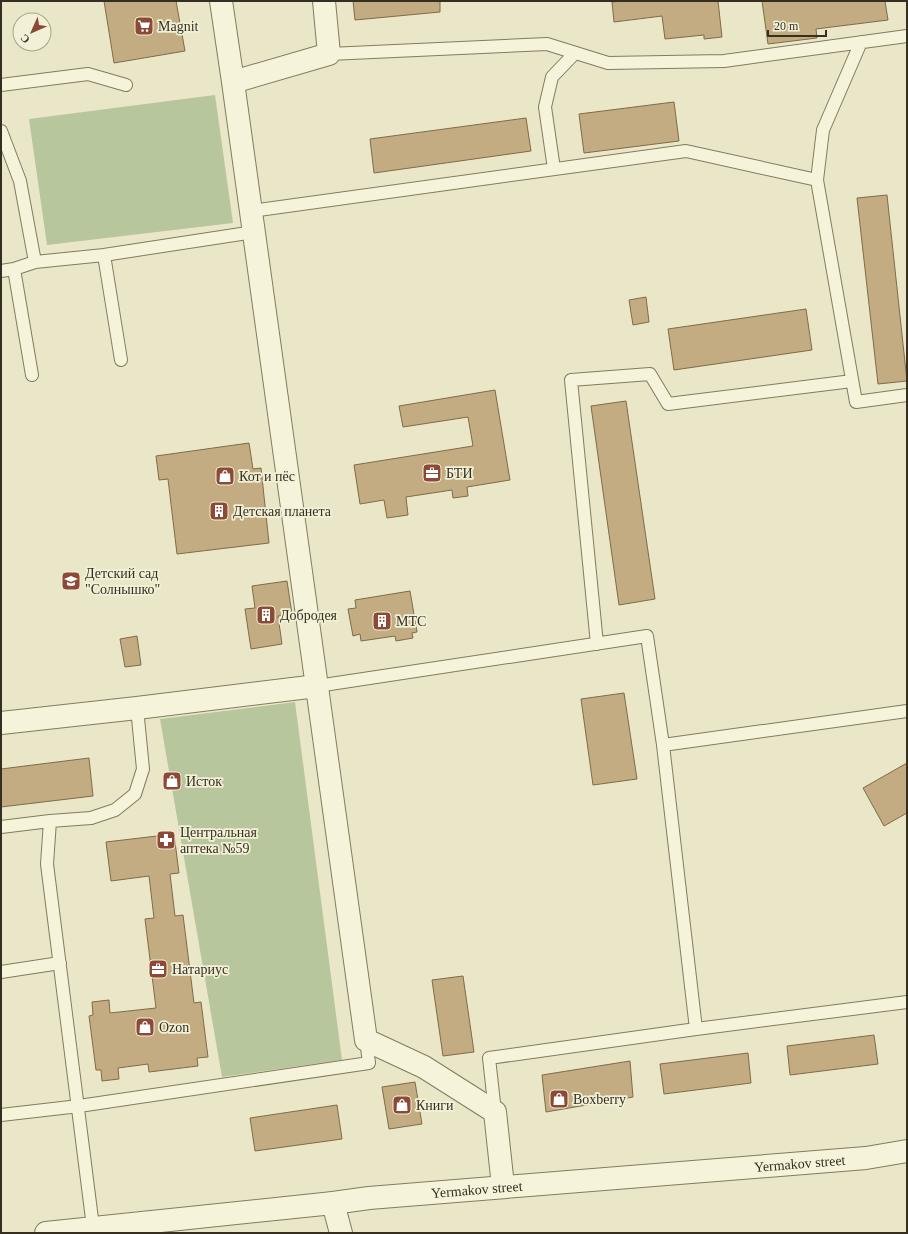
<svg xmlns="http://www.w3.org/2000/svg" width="908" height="1234" font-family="Georgia,serif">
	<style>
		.green { fill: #b8c69d }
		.building { fill: #c3ac82; stroke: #806b47 }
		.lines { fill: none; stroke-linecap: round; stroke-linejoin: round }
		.service-casing { stroke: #837b5f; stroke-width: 14 }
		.minor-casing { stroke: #837b5f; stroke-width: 24 }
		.tertiary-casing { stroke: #837b5f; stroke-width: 24 }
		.service { stroke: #f5f3da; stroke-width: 12 }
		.minor { stroke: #f5f3da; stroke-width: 22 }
		.tertiary { stroke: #f5f3da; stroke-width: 22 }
		.labels { text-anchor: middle; stroke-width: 3.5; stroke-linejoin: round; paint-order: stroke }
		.poi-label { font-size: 14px; fill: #352f21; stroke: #f2f0d6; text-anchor: start }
		.street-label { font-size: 14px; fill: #352f21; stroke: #f2f0d6 }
	</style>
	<rect width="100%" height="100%" fill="#e9e7c8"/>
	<!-- green -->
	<path class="green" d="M215,95L233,223L47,245L29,119Z
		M295,702L342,1060L222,1077L160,719Z"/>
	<!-- building -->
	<path class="building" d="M104,1H176L185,51L114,63Z
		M353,1H440V12L355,20Z
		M622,1H718L722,37L704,39V35L665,39L662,16L614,22L612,2Z
		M762,1H885L888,20L816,29L817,38L768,44Z
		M674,102L679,141L584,153L579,114Z
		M526,118L531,151L374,173L370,139Z
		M887,195L907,381L878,384L857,198Z
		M646,297L649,322L633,325L629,300Z
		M806,309L812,350L674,370L668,329Z
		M495,390L510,480L467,487L468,496L453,498L452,490L406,497L408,515L387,518L384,500L360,504L354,465L473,446L468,417L403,427L399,406Z
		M626,401L655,599L619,605L591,406Z
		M249,443L253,469L261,468L269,543L177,554L168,479L159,480L156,456Z
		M287,581L292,614L278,616L282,644L251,649L245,609L255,608L252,586Z
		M410,591L417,632L412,633L413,638L396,641L395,636L361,641L360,634L353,636L348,609L356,608L355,600Z
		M137,636L141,665L125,667L120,639Z
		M624,693L637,779L593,785L581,699Z
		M89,758L93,796L1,807V769Z
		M907,763V813L884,826L863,788Z
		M174,834L179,873L170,874L175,916L183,915L194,1003L201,1002L208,1057L197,1058L198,1066L149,1072L148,1064L118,1068L119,1079L102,1081L101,1070H96L89,1016L93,1015L92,1002L109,1000L110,1013L156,1008L145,919L154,918L149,876L111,881L106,842Z
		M463,976L474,1052L443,1056L432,980Z
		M874,1035L878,1064L790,1075L787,1046Z
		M748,1053L751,1083L664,1094L660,1064Z
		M630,1061L633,1097L546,1112L542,1075Z
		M415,1082L422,1124L389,1129L382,1087Z
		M337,1105L342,1139L255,1151L250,1118Z"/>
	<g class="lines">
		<defs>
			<path id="service" d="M861,42L823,130L817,180L856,402L907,395
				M329,54L547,44L608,63L724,61L907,36
				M1,85L88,74L126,85
				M1,131L20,181L35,262
				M554,169L545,107L552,77L575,53
				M251,211L686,151L817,180
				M104,255L121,360
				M14,269L32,375
				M1,271L14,269L35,262L104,255L254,232
				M597,644L571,380L650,374L668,404L852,381
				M317,686L647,636L663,745
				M1,827L50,821
				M1,972L60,963
				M696,1029L663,745L907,711
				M495,1112L489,1058L696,1029L907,1002
				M1,1115L79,1106L369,1063L366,1040
				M93,1227L47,864L50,821L91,818L115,810L135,794L143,769L137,708"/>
			<path id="minor" d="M221,1L233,82
				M324,1L329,54L233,82L366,1040L424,1067L495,1112L503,1186
				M1,723L137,708L317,686
				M333,1203L341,1233"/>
			<g id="tertiary">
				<path id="s1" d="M46,1233L333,1203L369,1198L866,1158L907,1151"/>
			</g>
		</defs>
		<!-- service casing -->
		<use href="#service" class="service-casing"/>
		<!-- minor casing -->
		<use href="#minor" class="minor-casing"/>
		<!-- tertiary casing -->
		<use href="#tertiary" class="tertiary-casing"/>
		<!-- service -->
		<use href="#service" class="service"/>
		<!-- minor -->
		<use href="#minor" class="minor"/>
		<!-- tertiary -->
		<use href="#tertiary" class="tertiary"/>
	</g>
	<!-- icons -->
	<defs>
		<symbol id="supermarket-square" viewBox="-11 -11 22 22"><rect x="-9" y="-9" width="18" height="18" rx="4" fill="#8b4936" stroke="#f2f0d6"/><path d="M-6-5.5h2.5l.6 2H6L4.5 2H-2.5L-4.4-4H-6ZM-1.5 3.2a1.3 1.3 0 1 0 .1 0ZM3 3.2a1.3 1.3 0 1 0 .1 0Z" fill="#fff"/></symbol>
		<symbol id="office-square" viewBox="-11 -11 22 22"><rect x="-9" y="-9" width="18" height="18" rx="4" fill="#8b4936" stroke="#f2f0d6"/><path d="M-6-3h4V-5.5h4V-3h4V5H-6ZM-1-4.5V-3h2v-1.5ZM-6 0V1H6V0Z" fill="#fff"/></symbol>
		<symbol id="shop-square" viewBox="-11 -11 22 22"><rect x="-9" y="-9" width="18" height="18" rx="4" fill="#8b4936" stroke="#f2f0d6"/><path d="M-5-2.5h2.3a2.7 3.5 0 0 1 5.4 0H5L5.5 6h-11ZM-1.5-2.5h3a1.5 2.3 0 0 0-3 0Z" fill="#fff"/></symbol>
		<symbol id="building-square" viewBox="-11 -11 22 22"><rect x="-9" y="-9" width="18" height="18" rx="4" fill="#8b4936" stroke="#f2f0d6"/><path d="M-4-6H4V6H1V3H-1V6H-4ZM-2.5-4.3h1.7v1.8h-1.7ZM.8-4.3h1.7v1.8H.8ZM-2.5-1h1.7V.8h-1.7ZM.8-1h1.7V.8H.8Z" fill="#fff"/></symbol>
		<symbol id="school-square" viewBox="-11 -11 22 22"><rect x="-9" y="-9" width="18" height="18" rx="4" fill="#8b4936" stroke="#f2f0d6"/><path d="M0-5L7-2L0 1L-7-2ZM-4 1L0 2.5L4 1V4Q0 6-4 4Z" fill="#fff"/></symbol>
		<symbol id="pharmacy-square" viewBox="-11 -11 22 22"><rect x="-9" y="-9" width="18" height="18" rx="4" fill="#8b4936" stroke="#f2f0d6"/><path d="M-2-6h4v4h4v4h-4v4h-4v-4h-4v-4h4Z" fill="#fff"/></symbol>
	</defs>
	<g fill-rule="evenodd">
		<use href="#supermarket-square" x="133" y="15" width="22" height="22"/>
		<use href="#office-square" x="421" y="462" width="22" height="22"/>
		<use href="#shop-square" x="214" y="465" width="22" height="22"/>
		<use href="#building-square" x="208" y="500" width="22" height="22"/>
		<use href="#school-square" x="60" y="570" width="22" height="22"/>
		<use href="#building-square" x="255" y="604" width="22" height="22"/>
		<use href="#building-square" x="371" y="610" width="22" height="22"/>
		<use href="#shop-square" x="161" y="770" width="22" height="22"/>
		<use href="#pharmacy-square" x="155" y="829" width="22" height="22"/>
		<use href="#office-square" x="147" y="958" width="22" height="22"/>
		<use href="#shop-square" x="134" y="1016" width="22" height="22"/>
		<use href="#shop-square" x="548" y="1088" width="22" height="22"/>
		<use href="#shop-square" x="391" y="1094" width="22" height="22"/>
	</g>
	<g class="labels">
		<!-- poi labels -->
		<g class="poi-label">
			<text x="158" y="31">Magnit</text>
			<text x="446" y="478">БТИ</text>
			<text x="239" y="481">Кот и пёс</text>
			<text x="233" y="516">Детская планета</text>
			<text x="85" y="578">Детский сад<tspan x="85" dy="16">"Солнышко"</tspan></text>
			<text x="280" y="620">Добродея</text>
			<text x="396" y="626">МТС</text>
			<text x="186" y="786">Исток</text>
			<text x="180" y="837">Центральная<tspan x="180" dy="16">аптека №59</tspan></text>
			<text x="172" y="974">Натариус</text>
			<text x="159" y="1032">Ozon</text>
			<text x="573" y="1104">Boxberry</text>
			<text x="416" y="1110">Книги</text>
		</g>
		<!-- street labels -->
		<g class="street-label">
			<text dy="5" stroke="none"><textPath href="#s1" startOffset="757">Yermakov street</textPath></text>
			<text dy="5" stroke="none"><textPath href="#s1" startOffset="433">Yermakov street</textPath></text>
		</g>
	</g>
	<!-- border -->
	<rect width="908" height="1234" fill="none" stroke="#352f21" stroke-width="4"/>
	<!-- north arrow -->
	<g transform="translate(32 32) rotate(225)"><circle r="19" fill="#f2f0d6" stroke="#a6a38e"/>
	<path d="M0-3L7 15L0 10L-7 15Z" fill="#8b4936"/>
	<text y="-6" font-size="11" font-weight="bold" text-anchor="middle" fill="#352f21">С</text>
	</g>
	<!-- scale -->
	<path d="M768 30v6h58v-6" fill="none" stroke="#352f21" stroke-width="2"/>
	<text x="774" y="30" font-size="12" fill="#352f21" stroke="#f2f0d6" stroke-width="3" paint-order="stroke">20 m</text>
</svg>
